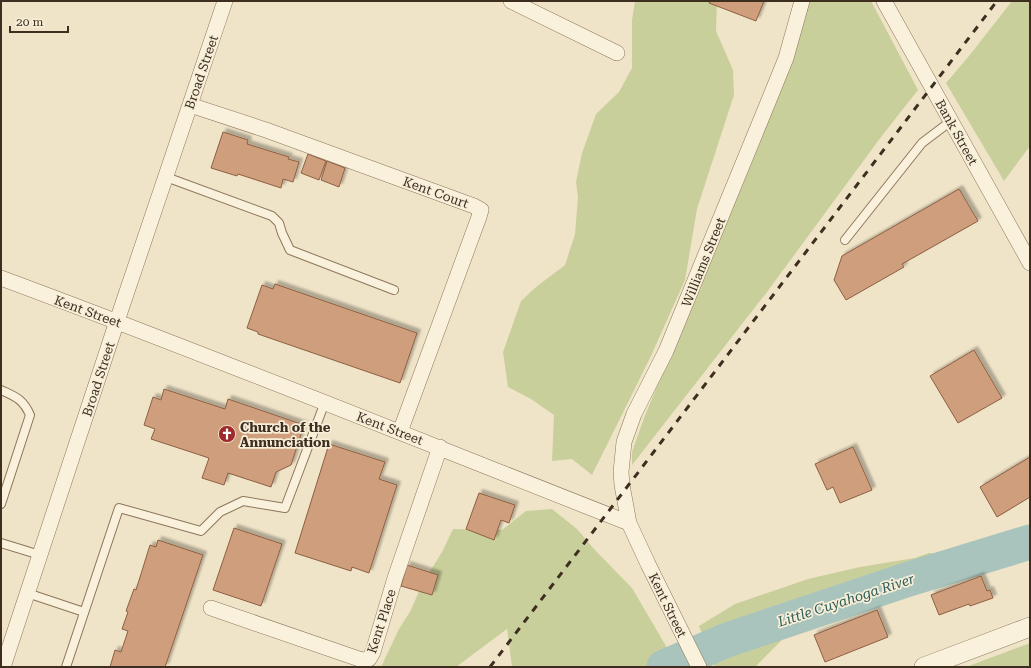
<svg xmlns="http://www.w3.org/2000/svg" width="1031" height="668" font-family="'Roboto Serif',serif">
	<style>
		.green { fill: #c9cf9b }
		.lines { fill: none; stroke-linecap: round; stroke-linejoin: round }
		.river { stroke: #a9c4bc; stroke-width: 35 }
		.building { fill: #cf9f7d; stroke: #8d5f41; filter: url(#shadow) }
		.service-casing { stroke: #8d765c; stroke-width: 10 }
		.minor-casing { stroke: #8d765c; stroke-width: 16 }
		.tertiary-casing { stroke: #8d765c; stroke-width: 20 }
		.service { stroke: #faf1dc; stroke-width: 8 }
		.minor { stroke: #faf1dc; stroke-width: 15 }
		.tertiary { stroke: #faf1dc; stroke-width: 19 }
		.rail { stroke: #3d2e20; stroke-width: 3; stroke-dasharray: 7 7; stroke-linecap: butt }
		.labels { text-anchor: middle; stroke-width: 3.5; stroke-linejoin: round; paint-order: stroke }
		.street-label { font-size: 13px; fill: #3d2e20; stroke: #f7eed8 }
		.poi-label { font-size: 13px; font-weight: bold; fill: #3d2e20; stroke: #f7eed8; text-anchor: start }
		.water-label { font-size: 14px; font-style: italic; fill: #2f5d5a; stroke: #f7eed8 }
	</style>
	<defs>
		<filter id="shadow"><feDropShadow dx="3.5" dy="-3.5" stdDeviation="1" flood-color="#0004"/></filter>
	</defs>
	<rect width="100%" height="100%" fill="#f0e4c8"/>
	<!-- green -->
	<path class="green" d="M635,1H717L716,31L733,70L734,95L697,209L685,280L650,358L592,475L572,459L552,461L554,415L531,399L508,387L503,352L521,301L536,287L565,265L575,234L578,197L576,182L582,153L596,114L619,92L632,68V20Z
		M809,1H871L918,90L881,137L767,292L632,465V452L644,418L759,140Z
		M1012,1H1030V146L1004,181L946,83L969,56Z
		M552,509L577,529L594,549L632,588L666,646L676,667H512L507,629L456,667H381L399,629L411,610L422,584L442,552L453,529L502,530L526,511Z
		M929,553L949,554L960,560L957,569L905,587L786,636L755,667H715L699,626L735,604L808,579L860,567L915,558Z
		M1030,643V667H966Z"/>
	<g class="lines">
		<!-- river -->
		<path class="river" d="M664,667L727,640L909,579L1030,542"/>
	</g>
	<!-- building -->
	<path class="building" d="M710,1H764L756,21L709,3Z
		M223,132L248,140L247,144L289,157L288,159L299,162L293,182L283,179L281,188L238,174L237,176L211,168Z
		M308,154L326,161L319,180L301,173Z
		M327,161L345,168L339,187L321,180Z
		M959,189L978,221L902,264L904,267L846,300L834,280L842,256Z
		M275,284L417,333L400,383L258,334V332L247,328L262,285L273,289Z
		M974,350L1002,398L958,423L930,376Z
		M164,389L225,409L228,399L304,425L291,465L276,472L271,487L228,473L224,485L202,478L209,458L151,439L155,429L144,425L153,397L161,400Z
		M329,444L385,462L379,479L397,485L369,573L352,567L351,571L295,553Z
		M853,447L872,490L840,503L833,487L827,490L815,464Z
		M1030,457V497L997,517L980,487Z
		M479,493L515,505L509,523L501,520L494,540L466,529Z
		M234,528L282,544L261,606L213,590Z
		M158,540L203,555L165,667H110L115,650L121,652L128,631L122,629L128,612L126,611L134,589L136,590L150,545L156,547Z
		M407,565L438,575L432,595L401,586Z
		M981,576L987,591L990,590L993,598L970,606L969,604L939,615L931,595Z
		M877,610L888,637L825,662L814,635Z"/>
	<g class="lines">
		<defs>
			<path id="service" d="M166,177L272,216L279,223L282,233L290,250L394,290
				M845,240L922,143L951,121
				M1,390C16,397 23,399 30,415L1,504
				M1,543L40,555
				M27,593L84,612
				M66,667L119,508L201,531L220,512L243,501L285,508L325,402"/>
			<path id="minor" d="M511,1L617,53
				M884,1L1030,263
				M190,105L266,130L474,206L481,210L479,217L400,432
				M1,278C212,356 420,441 629,523L648,564L699,667
				M629,523L622,485L621,472L624,442L634,414L666,351L769,100L786,58L802,1
				M211,608L362,660L369,659L373,652L395,578L440,447
				M3,667L117,321L225,1"/>
			<path id="tertiary" d="M924,667L1030,627"/>
		</defs>
		<!-- service casing -->
		<use href="#service" class="service-casing"/>
		<!-- minor casing -->
		<use href="#minor" class="minor-casing"/>
		<!-- tertiary casing -->
		<use href="#tertiary" class="tertiary-casing"/>
		<!-- service -->
		<use href="#service" class="service"/>
		<!-- minor -->
		<use href="#minor" class="minor"/>
		<!-- tertiary -->
		<use href="#tertiary" class="tertiary"/>
		<!-- rail -->
		<path class="rail" d="M490,667L997,1"/>
	</g>
	<!-- icons -->
	<defs>
		<symbol id="church-disc" viewBox="-11 -11 22 22"><circle r="9.5" fill="#9e2a2b" stroke="#f7eed8"/><path d="M-1.2-6h2.4v3.5h3.3v2.4h-3.3V6h-2.4V-.1h-3.3v-2.4h3.3Z" fill="#fff"/></symbol>
	</defs>
	<g fill-rule="evenodd">
		<use href="#church-disc" x="217" y="424" width="20" height="20"/>
	</g>
	<g class="labels">
		<!-- street labels -->
		<g class="street-label">
			<text transform="translate(201 72) rotate(-71)" y="5">Broad Street</text>
			<text transform="translate(957 132) rotate(61)" y="5">Bank Street</text>
			<text transform="translate(436 192) rotate(20)" y="5">Kent Court</text>
			<text transform="translate(703 262) rotate(-68)" y="5">Williams Street</text>
			<text transform="translate(88 311) rotate(20)" y="5">Kent Street</text>
			<text transform="translate(98 379) rotate(-72)" y="5">Broad Street</text>
			<text transform="translate(390 428) rotate(21)" y="5">Kent Street</text>
			<text transform="translate(668 605) rotate(64)" y="5">Kent Street</text>
			<text transform="translate(381 621) rotate(-72)" y="5">Kent Place</text>
		</g>
		<!-- poi labels -->
		<g class="poi-label">
			<text x="240" y="432">Church of the<tspan x="240" dy="15">Annunciation</tspan></text>
		</g>
		<!-- water labels -->
		<g class="water-label">
			<text transform="translate(846 600) rotate(-18)" y="5">Little Cuyahoga River</text>
		</g>
	</g>
	<!-- border -->
	<rect width="1031" height="668" fill="none" stroke="#3d2e20" stroke-width="4"/>
	<!-- scale -->
	<path d="M10 26v6h58v-6" fill="none" stroke="#3d2e20" stroke-width="2"/>
	<text x="16" y="26" font-size="12" fill="#3d2e20" stroke="#f7eed8" stroke-width="3" paint-order="stroke">20 m</text>
</svg>
